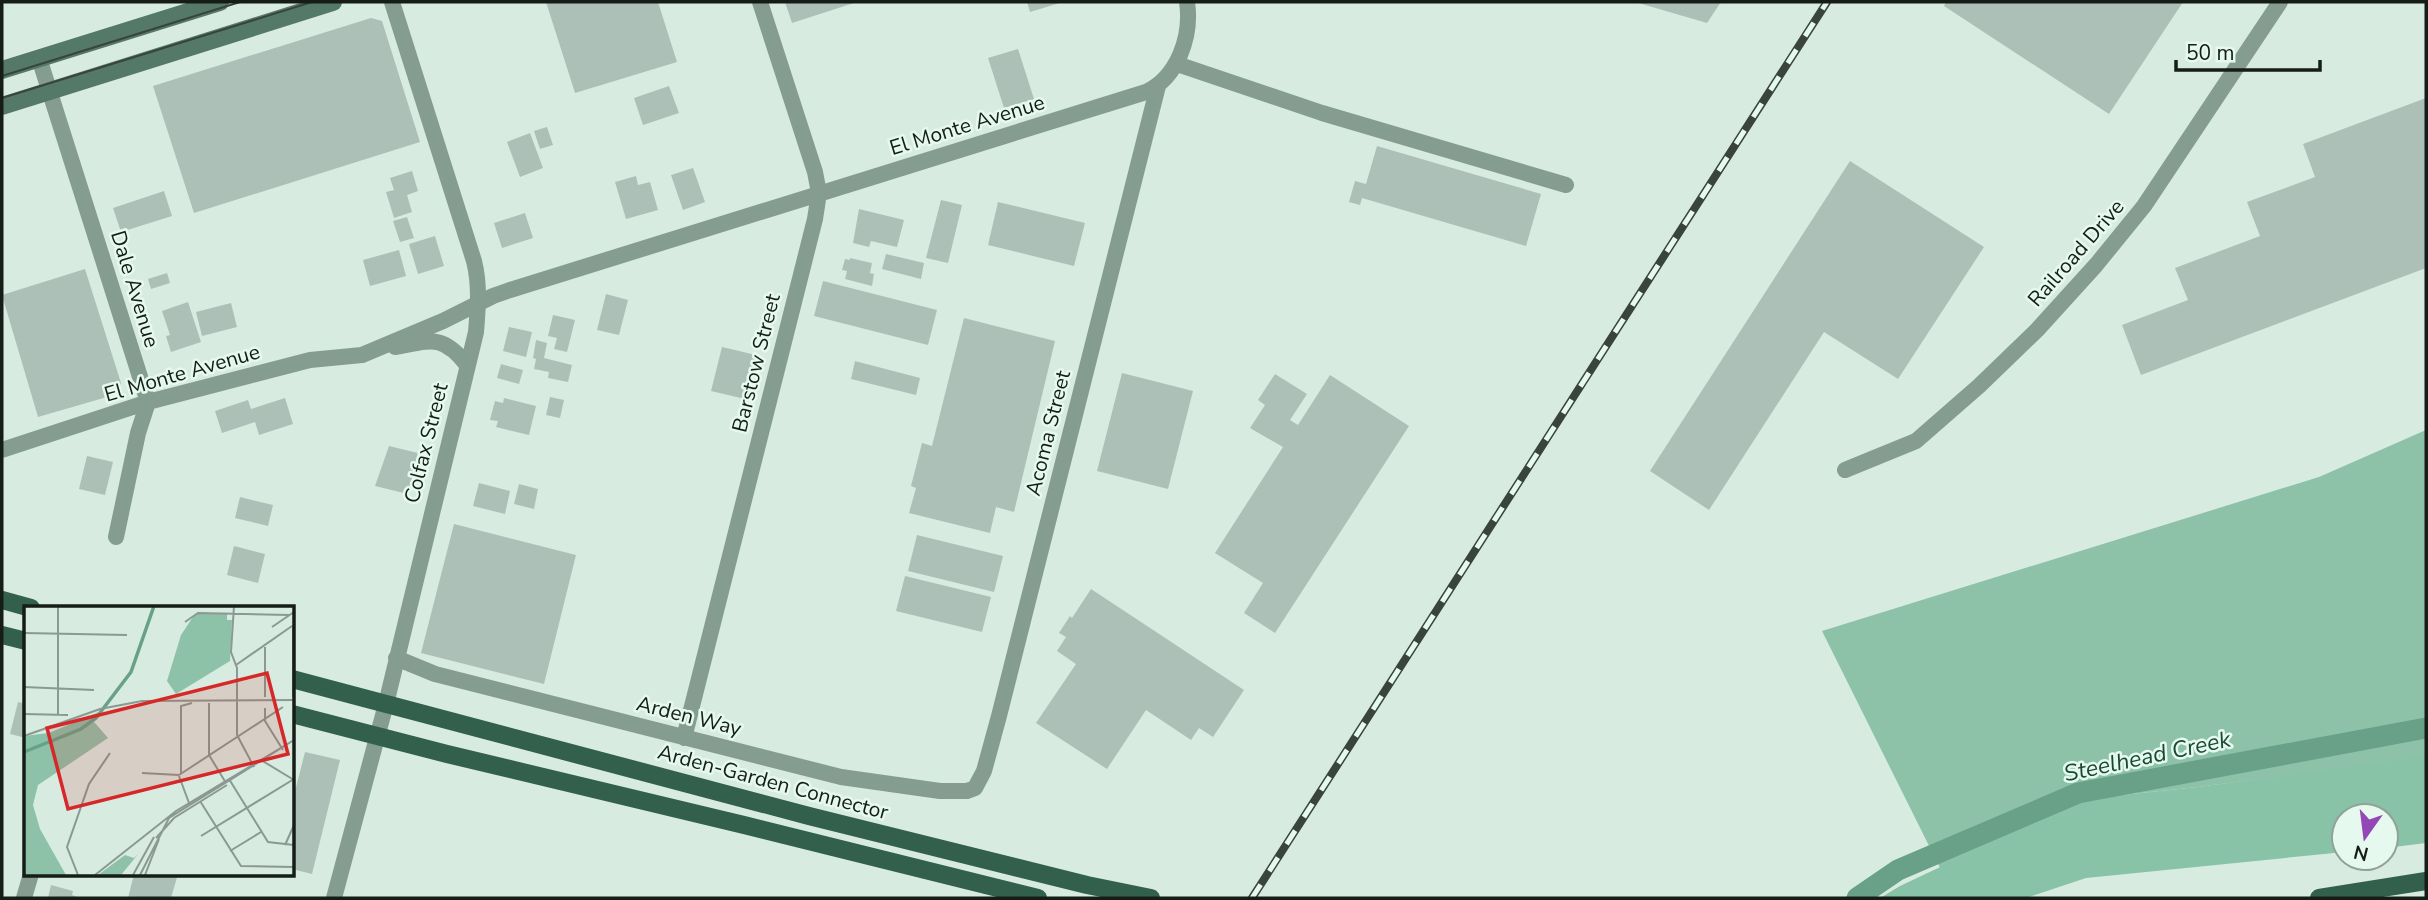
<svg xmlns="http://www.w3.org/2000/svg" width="2428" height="900" font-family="'Nunito Sans',sans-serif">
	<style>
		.green { fill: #8dc2a9 }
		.forest { fill: #88c2a7 }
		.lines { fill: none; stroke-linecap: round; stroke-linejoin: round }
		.canal { stroke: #68a187; stroke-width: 21 }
		.building { fill: #adc0b7 }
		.minor { stroke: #859d90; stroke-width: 16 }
		.secondary { stroke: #557968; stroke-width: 18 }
		.primary { stroke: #32604c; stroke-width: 18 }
		.tram { stroke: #3a443f; stroke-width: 2 }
		.rail-casing { stroke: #3a443f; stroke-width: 8 }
		.rail { stroke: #e5f9ef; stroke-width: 5; stroke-dasharray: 16; stroke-linecap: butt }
		.labels { text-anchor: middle; stroke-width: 5; stroke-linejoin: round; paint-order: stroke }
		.street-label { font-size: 21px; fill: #161d19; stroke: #e5f9ef }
		.water-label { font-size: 23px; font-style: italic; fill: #194835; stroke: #e5f9ef }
		.inset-river { fill: none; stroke: #68a187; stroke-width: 3.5 }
		.inset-road { fill: none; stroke: #8a9991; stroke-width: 2 }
		.view { fill: #d62828; fill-opacity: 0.15; stroke: #d62828; stroke-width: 3.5 }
		.inset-edge { fill: none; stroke: #161d19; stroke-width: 3.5 }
	</style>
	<rect width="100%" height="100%" fill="#d8ebe1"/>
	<!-- green -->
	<path class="green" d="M2426,430V757L2198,787L2084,799L1955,898L1822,631L2319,477Z"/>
	<!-- forest -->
	<path class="forest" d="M2426,756V843L2386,848V816H2344V852L2086,878L2026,898H1880L1900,886L2084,799L2198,787Z"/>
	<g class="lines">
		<!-- canal -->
		<path class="canal" d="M1857,898L1898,870L2078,793L2426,728"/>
	</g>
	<!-- building -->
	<path class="building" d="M546,2H658L677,62L575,93Z
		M785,2H857L792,23Z
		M1027,2H1063L1030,12Z
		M1635,2H1721L1707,23Z
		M1946,2H2183L2109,114L1944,6Z
		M371,18L382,21L420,142L194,213L153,86Z
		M1018,49L1034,99L1004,108L988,58Z
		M669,86L679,113L643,125L634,98Z
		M2426,98V268L2141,375L2122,325L2188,300L2175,268L2260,236L2247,202L2315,177L2303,144Z
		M547,127L553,145L540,149L534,131Z
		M530,133L543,168L520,177L507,142Z
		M1377,146L1541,194L1526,246L1362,198L1360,205L1349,202L1355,181L1366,184Z
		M1850,161L1984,247L1898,379L1824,332L1709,510L1650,471Z
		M693,168L705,202L683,210L671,175Z
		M412,171L418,191L407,195L412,212L394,218L386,192L394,190L390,178Z
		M636,176L638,185L650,182L658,210L626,219L615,182Z
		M164,191L172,216L121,232L113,208Z
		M941,200L962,205L948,263L926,258Z
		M998,202L1085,223L1074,266L988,245Z
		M859,209L904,220L897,247L871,241L869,247L853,243Z
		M525,213L533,238L502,248L494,223Z
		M407,217L414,238L400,242L393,221Z
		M435,236L444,266L418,274L409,244Z
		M399,250L406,276L370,286L363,260Z
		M886,254L924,263L921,279L882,269Z
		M850,258L872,263L870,273L874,274L872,286L845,279L847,271L842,270L845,259L850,260Z
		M85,269L121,383L120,388L114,395L38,417L2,295Z
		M167,273L170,283L151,289L148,279Z
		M823,281L937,310L928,345L814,316Z
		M606,294L628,300L619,335L597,330Z
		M188,302L201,342L171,352L166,336L170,335L162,311Z
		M231,303L237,327L202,336L196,312Z
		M553,315L575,320L567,352L554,349L557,338L548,336Z
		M964,318L1055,341L1014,512L996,507L990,533L909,513L916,488L911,486L922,443L932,446Z
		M509,327L532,332L526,357L503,351Z
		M536,340L547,343L544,358L572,365L568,382L548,378L549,372L534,369L536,359L533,358Z
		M722,347L756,355L745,399L711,391Z
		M855,361L920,378L916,395L851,379Z
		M501,364L523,370L519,384L497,378Z
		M1122,373L1193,391L1168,489L1097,471Z
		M1275,374L1307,394L1290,420L1298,425L1330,375L1409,426L1275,633L1244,613L1263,583L1215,553L1283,447L1250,428L1265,405L1258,400Z
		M550,397L564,400L560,418L546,415Z
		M285,398L293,424L259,435L255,422L222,433L215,411L248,400L251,409Z
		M504,398L536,406L529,435L496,427L498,421L490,420L495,401L503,403Z
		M389,446L418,453L408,494L375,486Z
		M87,456L113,462L105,495L79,489Z
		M479,483L510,491L505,514L473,506Z
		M519,484L538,489L534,509L514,504Z
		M240,497L273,505L268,526L235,518Z
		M454,524L576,555L544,684L421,653Z
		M917,535L1003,556L994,592L908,571Z
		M234,546L265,554L258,583L227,575Z
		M905,576L991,597L982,632L896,611Z
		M1091,589L1244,690L1213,737L1199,728L1191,740L1146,710L1107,769L1036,723L1076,664L1057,651L1066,637L1059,633L1070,616L1072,618Z
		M18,702L26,704V738L10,734Z
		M305,752L340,760L312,874L292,869V803Z
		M134,874H178L171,898H128Z
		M51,885L73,891L72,895L80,898H48Z"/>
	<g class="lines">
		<!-- minor -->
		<path class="minor" d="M39,58L148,402L138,433L116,537
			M1177,64L1322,113L1566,185
			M395,347C430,341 442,333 467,365
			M2,450L148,402L310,360L362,355L443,321L493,296L510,290L1146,92C1178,77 1192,36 1187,2
			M1845,470L1916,441L1979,386L2037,330L2096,265L2144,206L2280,2
			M396,658L435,674L841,777L940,791H967L975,788L984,771L999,716L1158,86
			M684,738L815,219L819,193L815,172L760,2
			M24,898L31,874
			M334,898L386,704L476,332C478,308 480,285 474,261L392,2"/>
		<!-- secondary -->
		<path class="secondary" d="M2,70L220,2
			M2,106L333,2"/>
		<!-- primary -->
		<path class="primary" d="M2,600L31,608
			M2,635L26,641
			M292,679L809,816L1087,885L1151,898
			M292,714L447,754L744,825L1038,898
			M2319,898L2426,881"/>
		<!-- tram -->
		<path class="tram" d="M2,76L240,2
			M2,98L312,2"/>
		<defs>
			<path id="rail" d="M1252,898L1827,2"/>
		</defs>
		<!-- rail casing -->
		<use href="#rail" class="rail-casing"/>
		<!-- rail -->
		<use href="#rail" class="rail"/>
	</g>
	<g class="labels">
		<!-- street labels -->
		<g class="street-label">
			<text transform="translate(967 125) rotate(-17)" y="7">El Monte Avenue</text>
			<text transform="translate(2076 253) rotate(-49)" y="7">Railroad Drive</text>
			<text transform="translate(135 289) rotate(73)" y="7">Dale Avenue</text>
			<text transform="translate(756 363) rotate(-76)" y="7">Barstow Street</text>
			<text transform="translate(182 373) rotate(-16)" y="7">El Monte Avenue</text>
			<text transform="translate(1048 433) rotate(-76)" y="7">Acoma Street</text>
			<text transform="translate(426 443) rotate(-76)" y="7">Colfax Street</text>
			<text transform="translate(689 716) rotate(14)" y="7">Arden Way</text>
			<text transform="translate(773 782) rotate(15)" y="7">Arden-Garden Connector</text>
		</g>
		<!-- water labels -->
		<g class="water-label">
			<text transform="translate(2147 756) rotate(-12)" y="8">Steelhead Creek</text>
		</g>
	</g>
	<!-- overview -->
	<g transform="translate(24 606)">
		<rect width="270" height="270" fill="#d8ebe1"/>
		<path d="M171,8H203V14H208L206,55L152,88L143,75L157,29ZM64,109L84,132L14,179L9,199L16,223L42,269H0V144L57,123ZM115,247L97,269H74L101,249L110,252Z" fill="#8dc2a9"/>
		<path d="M77,105L57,123L0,145V130L25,127Z" fill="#88c2a7"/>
		<path class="inset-river" d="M0,146L57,123L72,112L107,66L130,0"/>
		<path class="inset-road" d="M210,0L207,46L213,62V129L230,161M161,16L174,7L265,9M248,21L270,6M0,27L103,29M241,41V91M212,59L268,20M0,81L70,84M269,91V19M185,97V149L202,177M241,102V115L259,144M0,108L44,109M34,109V0M0,130L76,103L118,95L270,94M237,154L270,174M118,167L155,169M157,167V100L168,97M155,169L259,101M155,170L165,197M205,173L244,236L270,239M176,195L217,260L270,261M177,230L270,173M132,232L150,212L203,179M261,239L270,219M206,245L237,226M54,269L43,241L65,178L86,147M71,269L152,205L270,134M109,269L130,231M116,269L145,212L270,134M121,269L135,233"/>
		<path class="view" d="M243,67L264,148L44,203L23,122Z"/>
		<rect width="270" height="270" class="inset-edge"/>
	</g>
	<!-- border -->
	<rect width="2428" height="900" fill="none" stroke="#161d19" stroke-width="7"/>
	<!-- north arrow -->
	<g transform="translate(2365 837) rotate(194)"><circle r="33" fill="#e5f9ef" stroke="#92a199" stroke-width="2"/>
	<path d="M0-5L12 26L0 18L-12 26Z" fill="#9447b7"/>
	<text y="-10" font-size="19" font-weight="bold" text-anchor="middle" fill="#161d19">N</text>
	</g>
	<!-- scale -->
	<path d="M2176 60v10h144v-10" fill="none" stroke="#161d19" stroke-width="3.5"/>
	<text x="2186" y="60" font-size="21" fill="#161d19" stroke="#e5f9ef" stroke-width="5" paint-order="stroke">50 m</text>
</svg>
